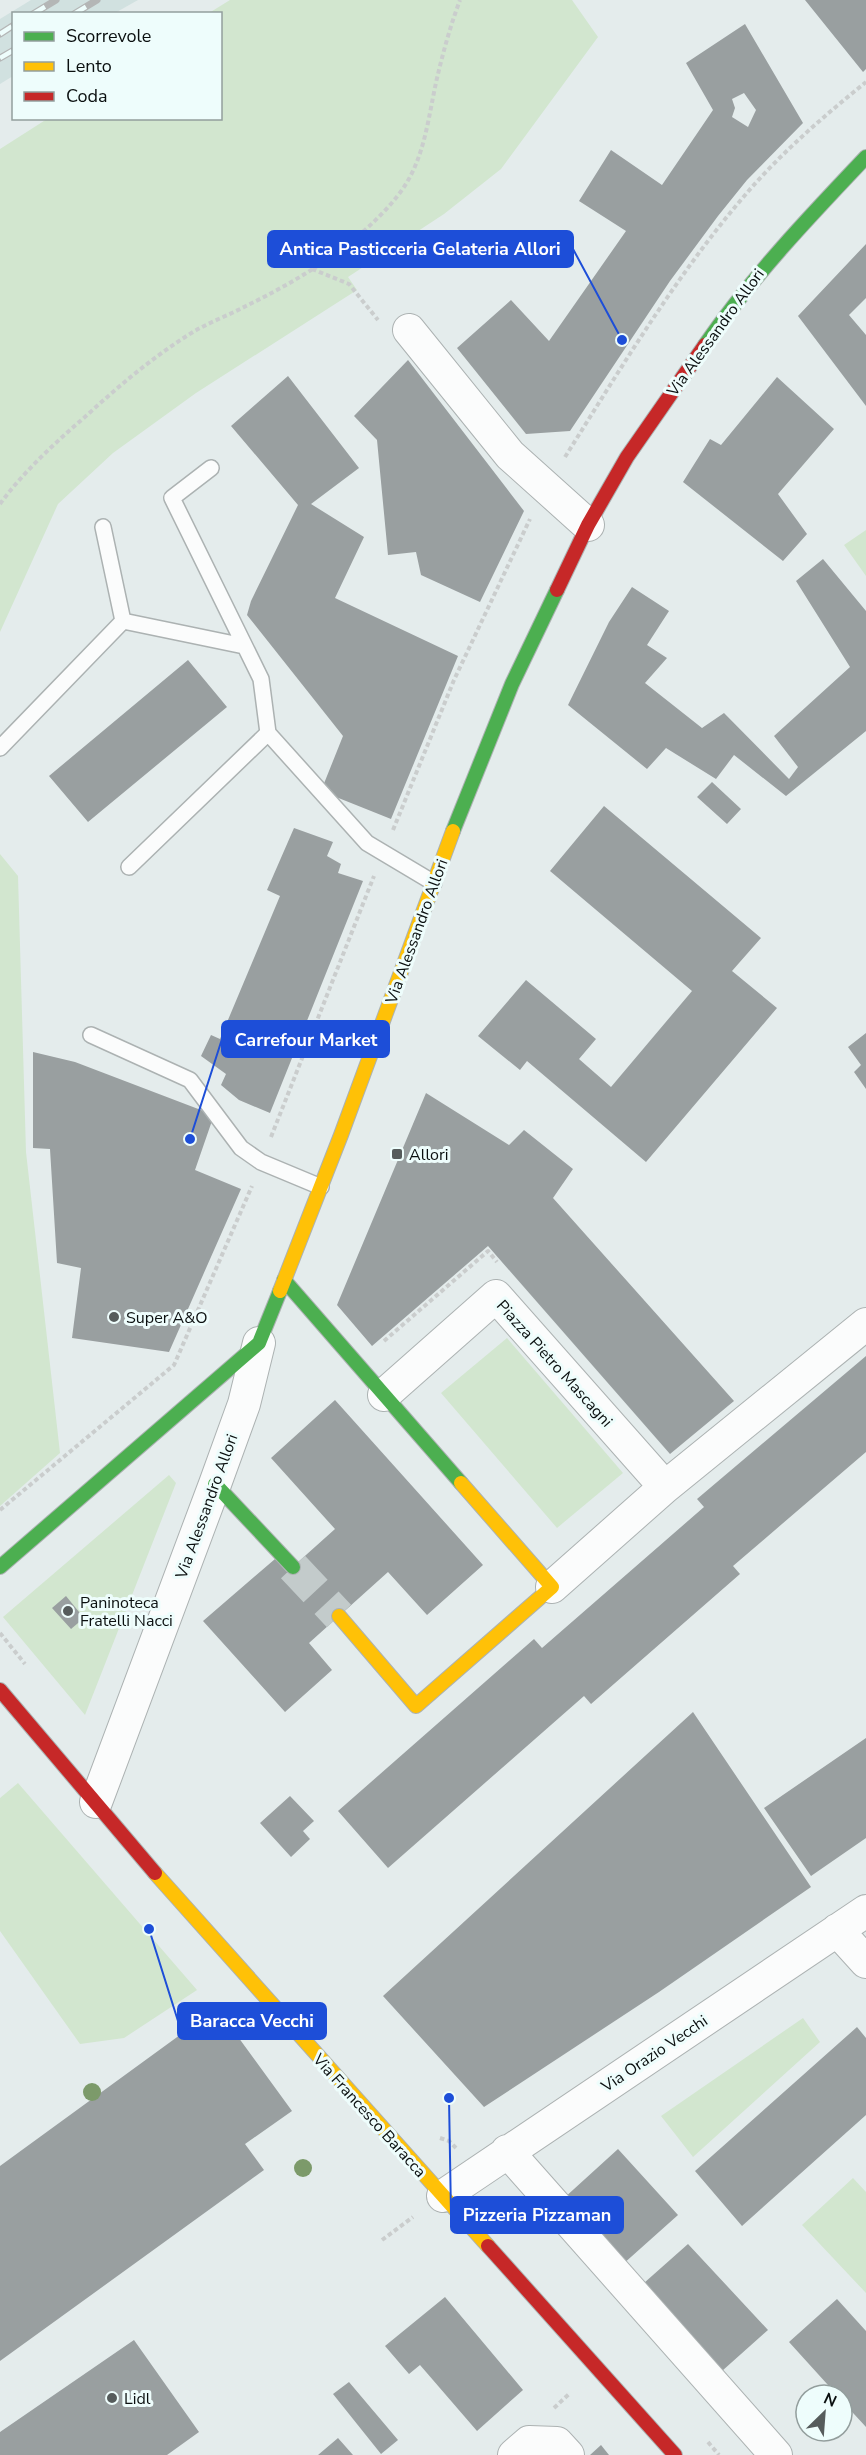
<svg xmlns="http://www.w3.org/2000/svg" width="866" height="2455" font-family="'Nunito Sans',sans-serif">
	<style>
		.built { fill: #d1e1e0 }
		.green { fill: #d2e6cf }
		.building { fill: #999fa0; fill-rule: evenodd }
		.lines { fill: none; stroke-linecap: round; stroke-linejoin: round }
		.secondary-tunnel { stroke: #c3cbcb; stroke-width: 33; stroke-dasharray: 33 16; stroke-linecap: butt }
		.lane-casing { stroke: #acb2b2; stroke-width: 18 }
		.street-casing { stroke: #acb2b2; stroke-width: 34 }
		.fast-casing { stroke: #acb2b2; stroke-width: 16 }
		.slow-casing { stroke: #acb2b2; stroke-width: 16 }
		.jam-casing { stroke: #acb2b2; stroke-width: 16 }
		.path { stroke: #cacdcd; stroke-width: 4; stroke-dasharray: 4.5 3; stroke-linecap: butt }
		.lane { stroke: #fbfcfc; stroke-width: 15 }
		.street { stroke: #fbfcfc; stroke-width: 32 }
		.fast { stroke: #4caf50; stroke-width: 14 }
		.slow { stroke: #ffc107; stroke-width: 14 }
		.jam { stroke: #c62828; stroke-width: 14 }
		.rail-casing { stroke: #b4b6b6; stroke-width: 7 }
		.rail { stroke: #eefdfc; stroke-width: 4.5; stroke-dasharray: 14; stroke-linecap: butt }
		.tree { fill: #7c9a6a }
		.poi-dot { fill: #565c5c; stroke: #eefdfc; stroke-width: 2 }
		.labels { text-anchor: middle; stroke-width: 6; stroke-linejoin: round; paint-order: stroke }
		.street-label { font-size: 16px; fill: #0a0f0f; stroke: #eefdfc }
		.poi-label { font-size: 16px; fill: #0a0f0f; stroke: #eefdfc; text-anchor: start }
		.leader { fill: none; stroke: #1d4ed8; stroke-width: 2 }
		.callout-dot { fill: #1d4ed8; stroke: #eefdfc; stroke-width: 2 }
		.callout { fill: #1d4ed8; stroke: #1d4ed8; stroke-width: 2 }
		.callout-label { font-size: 18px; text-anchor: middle; font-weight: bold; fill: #fff }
	</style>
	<rect width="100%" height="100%" fill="#e4ecec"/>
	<!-- built -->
	<path class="built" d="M31,0H138L115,13L14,14L13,76L0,84V19Z"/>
	<!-- green -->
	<path class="green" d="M230,0H572L598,37L501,169L444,214L348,277L357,290L196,393L113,453L58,504L0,632V149L47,119L220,118V14L209,13Z
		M866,530V576L844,545Z
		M0,854L18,876L26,1152L60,1453L0,1506Z
		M507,1338L623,1473L557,1528L441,1393Z
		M169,1475L176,1483L85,1715L3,1617Z
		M18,1783L197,1990L124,2038L80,2044L0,1931V1798Z
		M803,2018L820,2042L693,2157L661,2116Z
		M853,2178L866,2192V2293L802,2225Z"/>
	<!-- building -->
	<path class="building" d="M805,0H866V69L863,72Z
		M745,24L803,123L747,180L718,216L670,281L570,431L526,434L457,348L511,300L549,341L626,231L579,201L611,150L662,185L713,110L686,63ZM744,93L756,110L748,127L732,117L735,108L732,99Z
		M866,244V298L849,315L866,335V406L798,316Z
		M408,360L524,511L480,602L421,575L416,552L388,555L377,440L354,416Z
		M288,376L359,468L311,504L364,537L335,598L458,656L391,819L321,791L343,736L247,615L251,601L298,505L231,426Z
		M777,377L834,429L778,494L807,534L783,561L683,482L710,439L721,445Z
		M823,559L866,611V731L786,796L734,755L716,779L666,748L647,769L568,705L609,622L632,587L669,611L647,645L667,658L645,683L702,728L724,713L789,779L798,767L774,736L850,667L796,581Z
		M188,660L227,707L88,822L49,776Z
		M712,782L741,809L727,824L697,797Z
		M604,806L761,938L732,971L777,1008L646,1162L527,1061L520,1070L478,1036L526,980L596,1039L579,1059L611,1087L692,991L550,871Z
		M294,828L333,842L327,856L341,864L338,873L363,881L270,1113L239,1100L221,1085L226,1074L201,1056L211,1035L220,1039L280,896L267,890Z
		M866,1033V1089L854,1072L861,1065L848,1047Z
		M33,1052L75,1062L214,1115L195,1170L241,1189L169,1352L72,1338L81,1268L57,1263L50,1149L33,1148Z
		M426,1093L509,1145L524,1130L573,1169L553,1198L734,1401L670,1454L488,1246L372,1346L337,1305Z
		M866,1356V1452L733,1566L740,1574L591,1704L584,1696L388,1868L338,1811L534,1639L542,1648L704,1507L697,1499Z
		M335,1400L483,1565L427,1615L388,1572L309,1643L332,1670L285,1712L203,1621L275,1559L287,1572L335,1529L271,1458Z
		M66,1596L84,1618L71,1629L52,1608Z
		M693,1712L811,1887L659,1992L484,2107L383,1996Z
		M866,1738V1838L811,1876L764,1808Z
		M290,1796L314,1821L303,1831L310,1839L291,1857L260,1823Z
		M217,2008L292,2111L245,2144L264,2170L0,2361V2166Z
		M857,2027L866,2038V2115L742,2226L695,2171Z
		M618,2149L678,2215L622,2265L563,2199Z
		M688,2244L768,2330L722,2371L644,2283Z
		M445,2297L523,2390L477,2431L420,2365L409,2374L385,2346Z
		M837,2299L866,2331V2427L842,2401V2395H837L789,2342Z
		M134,2340L199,2432L167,2455H0V2432Z
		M349,2382L398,2440L381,2454L333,2394Z
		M338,2438L353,2455H318Z
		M601,2445L609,2455H590Z"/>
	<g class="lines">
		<!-- secondary-tunnel -->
		<path class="secondary-tunnel" d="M293,1567L339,1616"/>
		<defs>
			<path id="lane" d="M211,468L172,498L261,679L268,733
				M103,527L123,621
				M0,748L123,621L244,646
				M129,867L268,733L367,843L434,883
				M91,1035L190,1080L241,1148L261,1162L321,1187"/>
			<path id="street" d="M409,330L510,455L588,525
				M384,1395L496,1296L665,1487
				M552,1587L665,1487L866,1324
				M96,1802L215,1484L244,1404L259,1343
				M837,1930L866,1962
				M507,2151L776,2455
				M443,2196L866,1911
				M514,2455L529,2442L557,2443L568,2455"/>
			<path id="fast" d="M705,345C752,277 809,217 866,157
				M453,831L512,684L557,590
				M284,1280L461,1483
				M215,1484L293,1567
				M0,1567L259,1343L280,1291"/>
			<path id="slow" d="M280,1291L341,1135L453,831
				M339,1616L416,1706L552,1587L461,1483
				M155,1873L488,2246"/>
			<path id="jam" d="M557,590L588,525L627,457L705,345
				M0,1690L155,1873
				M488,2246L675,2455"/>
		</defs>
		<!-- lane casing -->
		<use href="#lane" class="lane-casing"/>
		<!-- street casing -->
		<use href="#street" class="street-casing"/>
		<!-- fast casing -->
		<use href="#fast" class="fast-casing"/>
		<!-- slow casing -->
		<use href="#slow" class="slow-casing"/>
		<!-- jam casing -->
		<use href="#jam" class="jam-casing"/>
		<!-- path -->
		<path class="path" d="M312,269L349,284L378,320
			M565,457C621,368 677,274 746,194C781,153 824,116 866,82
			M0,504C24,471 55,443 86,416C120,385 154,356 193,332C210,322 229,315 246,306C301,279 361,243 399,194C426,159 428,115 438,74C444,49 451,24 460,0
			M393,830L454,680L530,519
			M271,1137L374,876
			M384,1341L488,1251L497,1262
			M0,1510L174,1365L252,1186
			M0,1633L25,1664
			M440,2138L449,2141L456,2148
			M382,2240L413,2217
			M554,2408L569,2394
			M708,2442L719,2455"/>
		<!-- lane -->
		<use href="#lane" class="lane"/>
		<!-- street -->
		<use href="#street" class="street"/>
		<!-- fast -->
		<use href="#fast" class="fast"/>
		<!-- slow -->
		<use href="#slow" class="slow"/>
		<!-- jam -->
		<use href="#jam" class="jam"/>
		<defs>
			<path id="rail" d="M33,14L56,0
				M74,14L97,0
				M0,34L14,25
				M0,58L14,50"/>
		</defs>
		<!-- rail casing -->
		<use href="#rail" class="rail-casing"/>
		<!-- rail -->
		<use href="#rail" class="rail"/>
	</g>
	<!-- trees -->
	<g class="tree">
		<circle cx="92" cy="2092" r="9"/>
		<circle cx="303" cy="2168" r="9"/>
	</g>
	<!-- markers -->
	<g class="poi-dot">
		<rect x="391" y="1148" width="12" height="12" rx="3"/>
		<circle cx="114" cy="1317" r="6"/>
		<circle cx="68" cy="1611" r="6"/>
		<circle cx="112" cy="2398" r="6"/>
	</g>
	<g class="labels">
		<!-- street labels -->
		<g class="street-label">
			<text transform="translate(715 332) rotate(-54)" y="6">Via Alessandro Allori</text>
			<text transform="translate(416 931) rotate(-70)" y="6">Via Alessandro Allori</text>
			<text transform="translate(555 1363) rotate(48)" y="6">Piazza Pietro Mascagni</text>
			<text transform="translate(206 1506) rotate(-70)" y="6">Via Alessandro Allori</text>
			<text transform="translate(654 2053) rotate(-34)" y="6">Via Orazio Vecchi</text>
			<text transform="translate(370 2115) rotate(48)" y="6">Via Francesco Baracca</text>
		</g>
		<!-- poi labels -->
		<g class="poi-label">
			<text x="409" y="1160">Allori</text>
			<text x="126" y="1323">Super A&amp;O</text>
			<text x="80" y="1608">Paninoteca<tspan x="80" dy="18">Fratelli Nacci</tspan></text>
			<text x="124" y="2404">Lidl</text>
		</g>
	</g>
	<!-- callouts -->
	<path class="leader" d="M622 340L573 249M190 1139L222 1039M149 1929L178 2021M449 2098L451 2215"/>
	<g class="callout-dot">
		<circle cx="622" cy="340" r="6"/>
		<circle cx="190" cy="1139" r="6"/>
		<circle cx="149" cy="1929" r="6"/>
		<circle cx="449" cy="2098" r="6"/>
	</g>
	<g class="callout">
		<rect x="268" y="231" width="305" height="36" rx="6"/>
		<rect x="222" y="1021" width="167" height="36" rx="6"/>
		<rect x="178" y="2003" width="148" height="36" rx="6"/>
		<rect x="451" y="2197" width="172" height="36" rx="6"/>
	</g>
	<g class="callout-label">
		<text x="420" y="255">Antica Pasticceria Gelateria Allori</text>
		<text x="306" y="1046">Carrefour Market</text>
		<text x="252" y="2027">Baracca Vecchi</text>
		<text x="537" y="2221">Pizzeria Pizzaman</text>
	</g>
	<!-- legend -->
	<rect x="12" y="12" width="210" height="108" fill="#eefdfc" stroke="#939e9d" stroke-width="1.5"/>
	<rect x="24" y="32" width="30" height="9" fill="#4caf50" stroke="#939e9d" stroke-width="1.5"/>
	<text x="66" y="42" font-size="18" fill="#0a0f0f">Scorrevole</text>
	<rect x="24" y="62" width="30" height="9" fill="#ffc107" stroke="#939e9d" stroke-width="1.5"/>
	<text x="66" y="72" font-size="18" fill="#0a0f0f">Lento</text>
	<rect x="24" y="92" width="30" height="9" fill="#c62828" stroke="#939e9d" stroke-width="1.5"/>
	<text x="66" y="102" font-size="18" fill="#0a0f0f">Coda</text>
	<!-- north arrow -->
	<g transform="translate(824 2413) rotate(25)"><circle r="28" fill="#eefdfc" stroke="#939e9d" stroke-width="1.5"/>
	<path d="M0-4.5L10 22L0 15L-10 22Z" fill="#565c5c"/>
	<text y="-9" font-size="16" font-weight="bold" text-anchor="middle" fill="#0a0f0f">N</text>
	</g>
</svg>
